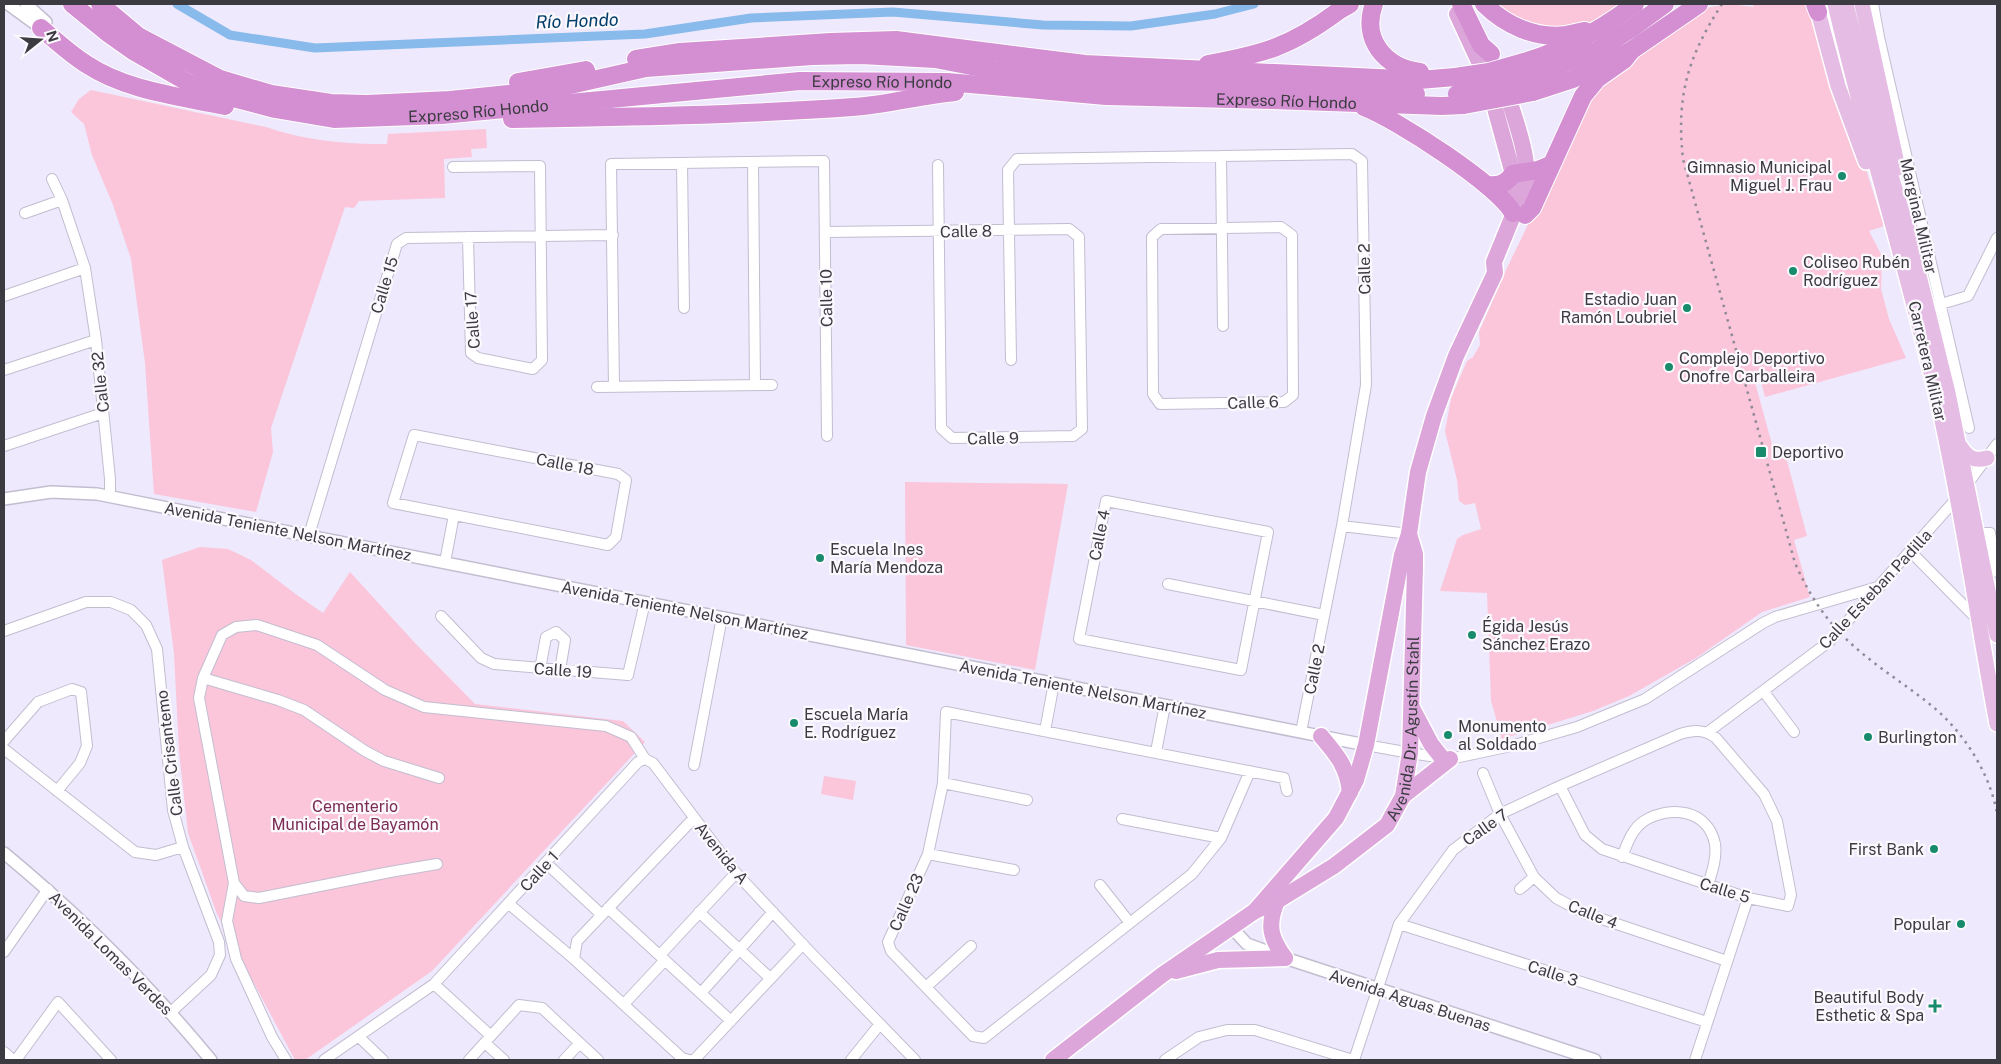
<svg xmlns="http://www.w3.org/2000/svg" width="2001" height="1064" font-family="'Public Sans',sans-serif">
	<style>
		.green { fill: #fbc5da }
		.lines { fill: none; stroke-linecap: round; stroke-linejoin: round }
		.canal { stroke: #88baeb; stroke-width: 9 }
		.minor-casing { stroke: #c3bdd0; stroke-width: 12 }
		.tertiary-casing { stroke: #c3bdd0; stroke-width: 14 }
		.primary-casing { stroke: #fff; stroke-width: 18 }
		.trunk-casing { stroke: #fff; stroke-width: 19 }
		.motorway-casing { stroke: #fff; stroke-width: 20 }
		.minor { stroke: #fff; stroke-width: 10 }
		.tertiary { stroke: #fff; stroke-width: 11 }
		.primary { stroke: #e5bce4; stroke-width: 15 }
		.trunk { stroke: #dca6db; stroke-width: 16 }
		.motorway { stroke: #d38fd2; stroke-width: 18 }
		.rail { stroke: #8e8a97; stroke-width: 2.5; stroke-dasharray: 2.5 5; stroke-linecap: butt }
		.motorway-bridge-casing { stroke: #fff; stroke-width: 20; stroke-linecap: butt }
		.motorway-bridge { stroke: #d38fd2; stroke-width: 18 }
		.poi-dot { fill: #188b6c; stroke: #fbf9fd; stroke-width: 2 }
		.labels { text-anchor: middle; stroke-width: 4.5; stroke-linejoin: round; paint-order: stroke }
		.street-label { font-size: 16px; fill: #3d3b42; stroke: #fbf9fd }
		.poi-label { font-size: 16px; fill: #3d3b42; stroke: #fbf9fd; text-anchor: start }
		.park-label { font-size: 16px; fill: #7b2c53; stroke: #fbf9fd }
		.water-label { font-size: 18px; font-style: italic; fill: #013e6a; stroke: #fbf9fd }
	</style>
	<rect width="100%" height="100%" fill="#efe9fd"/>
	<!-- green -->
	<path class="green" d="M1495,4H1622L1596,20L1577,26L1552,28L1518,21Z
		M1729,4L1754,7L1752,4H1811L1834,96L1838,103L1861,154L1884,226L1869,231L1882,256L1881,289L1889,319L1906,358L1765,397L1759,374L1753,375L1776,459L1786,457L1807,536L1794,540L1810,597L1762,612L1696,658L1629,696L1593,711L1502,739L1491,701L1487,593L1440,591L1457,539L1463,535L1481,529L1475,503L1465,505L1459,501L1457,480L1445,431L1451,399L1457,384L1467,361L1473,357L1480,345L1479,332L1506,270L1595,86L1705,8Z
		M91,90L266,127C304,140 346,145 387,144L388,134L486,129L487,148L471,149L472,157L444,159L445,198L359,201L354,208L345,207L271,428L273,452L256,512L154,494L145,363L131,259L113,205L92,155L84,124L71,112L79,99Z
		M905,482L1068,484L1035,670L906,645Z
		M200,547L228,549L251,560L297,595L323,613L350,572L415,643L475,704L623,721L645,742L432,971L305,1060H295L217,914L188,833L179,751L174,654L162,560Z
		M824,776L856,781L853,800L821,794Z"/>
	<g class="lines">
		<!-- canal -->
		<path class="canal" d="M177,4L230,35L315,48L645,34L751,18L893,12L1043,25L1131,26L1215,14L1254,4"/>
		<defs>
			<path id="minor" d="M1873,4L1879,37L1969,428
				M1221,156L1223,326
				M753,162L755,385
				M682,163L684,308
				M453,167L540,166L542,360L533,369L478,358L471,353L468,237
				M52,179L62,200L85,268L96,340L110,479V497
				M25,213L62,200
				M1281,227L1292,235L1293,395L1284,402L1160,404L1153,394L1152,237L1161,229Z
				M825,232L1069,229L1079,237L1082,429L1073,436L952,438L941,428L938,165
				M4,296L85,268
				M1934,306L1968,296L1997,238
				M1011,360L1008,170L1017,159L1352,154L1362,161L1366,385L1342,526L1301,732
				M4,370L96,340
				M597,387L772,385
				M614,387L611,164L824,161L827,436
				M414,435L618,474L626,480L616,537L608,545L393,503Z
				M4,446L103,413
				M1106,501L1268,532L1241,670L1079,639Z
				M1342,526L1409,534
				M1978,533H1990L1997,572
				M309,535L397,244L406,238L613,235
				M1911,552L1973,615
				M445,562L454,515
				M1168,584L1324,615
				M441,616L481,658L494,664L628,675L645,602
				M4,631L86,602H111L131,610L146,625L157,649L173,810L183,847L219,942L220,955L211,975L171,1012
				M540,669L546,637L556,632L565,640L560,670
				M203,678L278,700L304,710L365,751L384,761L439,778
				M1764,692L1794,732
				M1045,731L1054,683
				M1708,732L1830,641L1957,498L1997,444
				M4,741L38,702L72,689L81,692L87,746L80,763L57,791
				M1366,745L1410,753L1450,759L1511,746L1577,727L1645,699L1763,623L1775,617L1881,586
				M4,749L135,852L156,855L183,847
				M1156,752L1165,705
				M645,759L653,763L736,873L810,952L915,1060
				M694,765L722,617
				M1250,771L1221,838L1192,874L984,1038L973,1036L891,951L888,942L928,854L943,783L946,712L1284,778L1287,791
				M1483,773L1500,814L1534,877L1556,898L1584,913L1727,961
				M943,783L1027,800
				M1122,819L1221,838
				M928,854L1014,870
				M1622,857C1627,844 1632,829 1644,821C1670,805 1708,809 1715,844C1717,858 1712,872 1708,885
				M546,863L602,915
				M234,883L244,896L259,898L390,872L437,864
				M1100,885L1130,923
				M1520,889L1534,877
				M509,904L574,959L682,1058L689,1060
				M608,908L731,1021
				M699,912L770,978
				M1399,924L1707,1022
				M4,952L48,889
				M660,955L736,873
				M574,959L577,941L694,818
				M434,984L491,1036
				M926,987L971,946
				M701,993L773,912
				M624,1004L665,960
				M359,1037L383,1060
				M485,1043L504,1060
				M4,1052L13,1060
				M16,1060L58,1002L111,1060
				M286,1060L272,1037L236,959L227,921L234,883L199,698L203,678L222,635L236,627L257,625L317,645L385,690L424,707L606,726L631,737L645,759
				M324,1060L434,984L638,762L645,759
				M469,1060L519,1005L542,1008L598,1060
				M564,1060L579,1044
				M694,1060L803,944
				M851,1060L880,1024
				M1165,1060L1199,1037L1227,1030H1255L1353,1060
				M1354,1060L1399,924L1453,850L1500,814L1560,786L1680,734C1694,730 1704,729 1716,738L1764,794L1777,821L1791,895L1788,906L1748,898L1602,849L1585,835L1560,786
				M1695,1060L1748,898"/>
			<path id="tertiary" d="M8,4L41,28L46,22L26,4
				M4,499L51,492L97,494L1366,745
				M4,853C79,915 149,985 211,1060
				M1232,928L1247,944L1285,958L1595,1060"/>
			<path id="primary" d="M1816,4L1838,86L1866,162
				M1835,4C1866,137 1907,268 1938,402C1962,508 1977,617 1997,724
				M1846,4L1876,127L1908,231L1948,393L1997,635
				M1862,4L1898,168
				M1960,446C1967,457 1974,462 1987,458"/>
			<g id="trunk">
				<path d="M1504,86C1519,129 1534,169 1525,215"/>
				<path d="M1412,708L1431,744L1442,758"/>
				<path d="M1321,736C1337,755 1347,766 1350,792"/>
				<path d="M1403,796L1450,759"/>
				<path d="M1277,901C1267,925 1270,938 1285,958"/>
				<path d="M1255,911L1336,818L1356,780L1366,745L1402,555L1409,534L1418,472L1434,416L1456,356L1495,273L1494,262L1512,218L1514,192L1513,174L1487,79L1457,14"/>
				<path d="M1176,971L1218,960L1285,958"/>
				<path id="s1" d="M1053,1060L1162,975L1255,911L1277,901L1334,866L1387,825L1403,796L1410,753L1415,568V554L1409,534"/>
			</g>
			<g id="motorway">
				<path id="s2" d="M72,4L109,34L133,51L187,82L214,93L275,109L334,119L442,115L800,81L947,82L1106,96L1272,100L1442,106L1464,105"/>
				<path d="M100,4L138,36L220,79L271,94L331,103L367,104L450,100L548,90L646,68L812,56L861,55L935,59L992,70L1101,82L1286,87L1416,94"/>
				<path d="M1374,4C1361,39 1385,68 1420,72"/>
				<path d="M1461,4L1481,45L1491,54"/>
				<path d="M1484,4C1505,25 1535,39 1566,35C1572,34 1578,32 1585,31"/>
				<path d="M1815,4L1818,12"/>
				<path d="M41,28C56,41 70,54 86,64C127,91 178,96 225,106"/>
				<path d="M636,59L680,52L830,42L896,40L1085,64L1419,80L1455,77"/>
				<path d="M1524,62C1565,50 1601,30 1635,4"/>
				<path d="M1208,64C1264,54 1291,46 1337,12C1341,9 1346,7 1350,4"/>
				<path d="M1528,77L1596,51L1631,29L1665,4"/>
				<path d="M518,82L586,70"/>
				<path d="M1533,92L1573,79L1632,50L1699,4"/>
				<path d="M1364,107C1396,119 1498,185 1513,213"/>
				<path d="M512,119C626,117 740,115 853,107C887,105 921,95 955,92"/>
				<path d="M1487,185C1499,186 1506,184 1513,174L1538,170L1550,165"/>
				<path d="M1525,215L1532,208L1583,96L1597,79L1624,60L1632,50"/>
			</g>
		</defs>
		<!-- minor casing -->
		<use href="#minor" class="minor-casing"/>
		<!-- tertiary casing -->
		<use href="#tertiary" class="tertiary-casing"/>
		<!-- primary casing -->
		<use href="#primary" class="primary-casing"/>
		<!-- trunk casing -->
		<use href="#trunk" class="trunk-casing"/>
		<!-- motorway casing -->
		<use href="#motorway" class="motorway-casing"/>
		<!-- minor -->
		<use href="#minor" class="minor"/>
		<!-- tertiary -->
		<use href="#tertiary" class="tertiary"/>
		<!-- primary -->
		<use href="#primary" class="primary"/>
		<!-- trunk -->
		<use href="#trunk" class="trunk"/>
		<!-- motorway -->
		<use href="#motorway" class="motorway"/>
		<!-- rail -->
		<path class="rail" d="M1722,4C1688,57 1676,95 1683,159L1795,563C1807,590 1822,615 1843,636C1868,661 1899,680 1927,702C1961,728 1989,770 1997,813"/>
		<defs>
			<path id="motorway-bridge" d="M1455,77L1489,72L1524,62
				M1457,94L1528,77
				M1464,105L1533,92"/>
		</defs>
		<!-- motorway-bridge casing -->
		<use href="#motorway-bridge" class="motorway-bridge-casing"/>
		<!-- motorway-bridge -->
		<use href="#motorway-bridge" class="motorway-bridge"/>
	</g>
	<!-- markers -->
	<g class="poi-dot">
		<circle cx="1842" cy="176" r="5"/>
		<circle cx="1793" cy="271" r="5"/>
		<circle cx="1687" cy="308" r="5"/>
		<circle cx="1669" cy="367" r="5"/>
		<rect x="1755" y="446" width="12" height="12" rx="2.5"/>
		<circle cx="820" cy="558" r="5"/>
		<circle cx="1472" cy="635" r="5"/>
		<circle cx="794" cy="723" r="5"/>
		<circle cx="1448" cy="735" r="5"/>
		<circle cx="1868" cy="737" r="5"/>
		<circle cx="1934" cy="849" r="5"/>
		<circle cx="1961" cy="924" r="5"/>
		<path d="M1932.5 998.5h5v5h5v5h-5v5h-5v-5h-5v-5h5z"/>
	</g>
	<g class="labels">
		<!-- street labels -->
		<g class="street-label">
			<text dy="6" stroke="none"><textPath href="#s2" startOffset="841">Expreso Río Hondo</textPath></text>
			<text dy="6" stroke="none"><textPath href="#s2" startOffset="1246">Expreso Río Hondo</textPath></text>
			<text dy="6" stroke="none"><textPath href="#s2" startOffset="436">Expreso Río Hondo</textPath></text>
			<text transform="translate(1919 216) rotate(77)" y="6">Marginal Militar</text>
			<text transform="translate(966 231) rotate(-1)" y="6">Calle 8</text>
			<text transform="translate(1364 269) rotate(-91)" y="6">Calle 2</text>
			<text transform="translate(384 285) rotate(-73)" y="6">Calle 15</text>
			<text transform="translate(826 298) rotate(-91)" y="6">Calle 10</text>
			<text transform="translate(472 320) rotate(-94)" y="6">Calle 17</text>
			<text transform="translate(1928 361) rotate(77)" y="6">Carretera Militar</text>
			<text transform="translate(100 382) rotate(-96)" y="6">Calle 32</text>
			<text transform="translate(1253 402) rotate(-2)" y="6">Calle 6</text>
			<text transform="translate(993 438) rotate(-1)" y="6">Calle 9</text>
			<text transform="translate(565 464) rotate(11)" y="6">Calle 18</text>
			<text transform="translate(288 531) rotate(11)" y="6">Avenida Teniente Nelson Martínez</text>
			<text transform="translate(1099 535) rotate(-79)" y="6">Calle 4</text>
			<text transform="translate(1875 589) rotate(-47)" y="6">Calle Esteban Padilla</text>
			<text transform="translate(685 610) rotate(11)" y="6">Avenida Teniente Nelson Martínez</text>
			<text transform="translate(1314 669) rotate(-79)" y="6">Calle 2</text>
			<text transform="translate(563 670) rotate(4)" y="6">Calle 19</text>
			<text transform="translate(1083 689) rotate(11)" y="6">Avenida Teniente Nelson Martínez</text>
			<text dy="6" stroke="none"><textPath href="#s1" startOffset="509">Avenida Dr. Agustín Stahl</textPath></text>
			<text transform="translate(169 753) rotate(-97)" y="6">Calle Crisantemo</text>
			<text transform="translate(1485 827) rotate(-35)" y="6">Calle 7</text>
			<text transform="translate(722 853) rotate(51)" y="6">Avenida A</text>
			<text transform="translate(539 871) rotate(-47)" y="6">Calle 1</text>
			<text transform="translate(1725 890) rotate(17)" y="6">Calle 5</text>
			<text transform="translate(906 902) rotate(-66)" y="6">Calle 23</text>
			<text transform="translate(1593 914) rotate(22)" y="6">Calle 4</text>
			<text transform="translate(111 953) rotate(45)" y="6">Avenida Lomas Verdes</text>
			<text transform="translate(1553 973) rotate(18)" y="6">Calle 3</text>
			<text transform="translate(1410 1000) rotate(18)" y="6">Avenida Aguas Buenas</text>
		</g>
		<!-- poi labels -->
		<g class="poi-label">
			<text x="1832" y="173" text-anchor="end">Gimnasio Municipal<tspan x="1832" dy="18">Miguel J. Frau</tspan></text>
			<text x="1803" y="268">Coliseo Rubén<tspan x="1803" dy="18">Rodríguez</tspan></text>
			<text x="1677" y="305" text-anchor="end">Estadio Juan<tspan x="1677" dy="18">Ramón Loubriel</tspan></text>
			<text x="1679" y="364">Complejo Deportivo<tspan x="1679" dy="18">Onofre Carballeira</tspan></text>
			<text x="1772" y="458">Deportivo</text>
			<text x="830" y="555">Escuela Ines<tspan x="830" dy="18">María Mendoza</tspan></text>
			<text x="1482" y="632">Égida Jesús<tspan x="1482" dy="18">Sánchez Erazo</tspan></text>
			<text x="804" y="720">Escuela María<tspan x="804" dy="18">E. Rodríguez</tspan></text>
			<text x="1458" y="732">Monumento<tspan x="1458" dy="18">al Soldado</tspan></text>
			<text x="1878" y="743">Burlington</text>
			<text x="1924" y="855" text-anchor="end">First Bank</text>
			<text x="1951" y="930" text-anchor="end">Popular</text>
			<text x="1924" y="1003" text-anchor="end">Beautiful Body<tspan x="1924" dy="18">Esthetic &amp; Spa</tspan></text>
		</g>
		<!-- park labels -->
		<g class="park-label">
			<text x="355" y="812">Cementerio<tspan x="355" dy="18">Municipal de Bayamón</tspan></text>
		</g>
		<!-- water labels -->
		<g class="water-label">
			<text transform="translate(577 21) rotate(-2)" y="6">Río Hondo</text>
		</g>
	</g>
	<!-- border -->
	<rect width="2001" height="1064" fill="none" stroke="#3d3b42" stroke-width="10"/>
	<!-- north arrow -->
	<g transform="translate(40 40) rotate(73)" stroke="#fbf9fd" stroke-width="4" paint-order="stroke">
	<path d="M0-4L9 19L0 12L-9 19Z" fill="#3d3b42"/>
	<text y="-8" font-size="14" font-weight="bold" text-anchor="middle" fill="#3d3b42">N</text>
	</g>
</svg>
